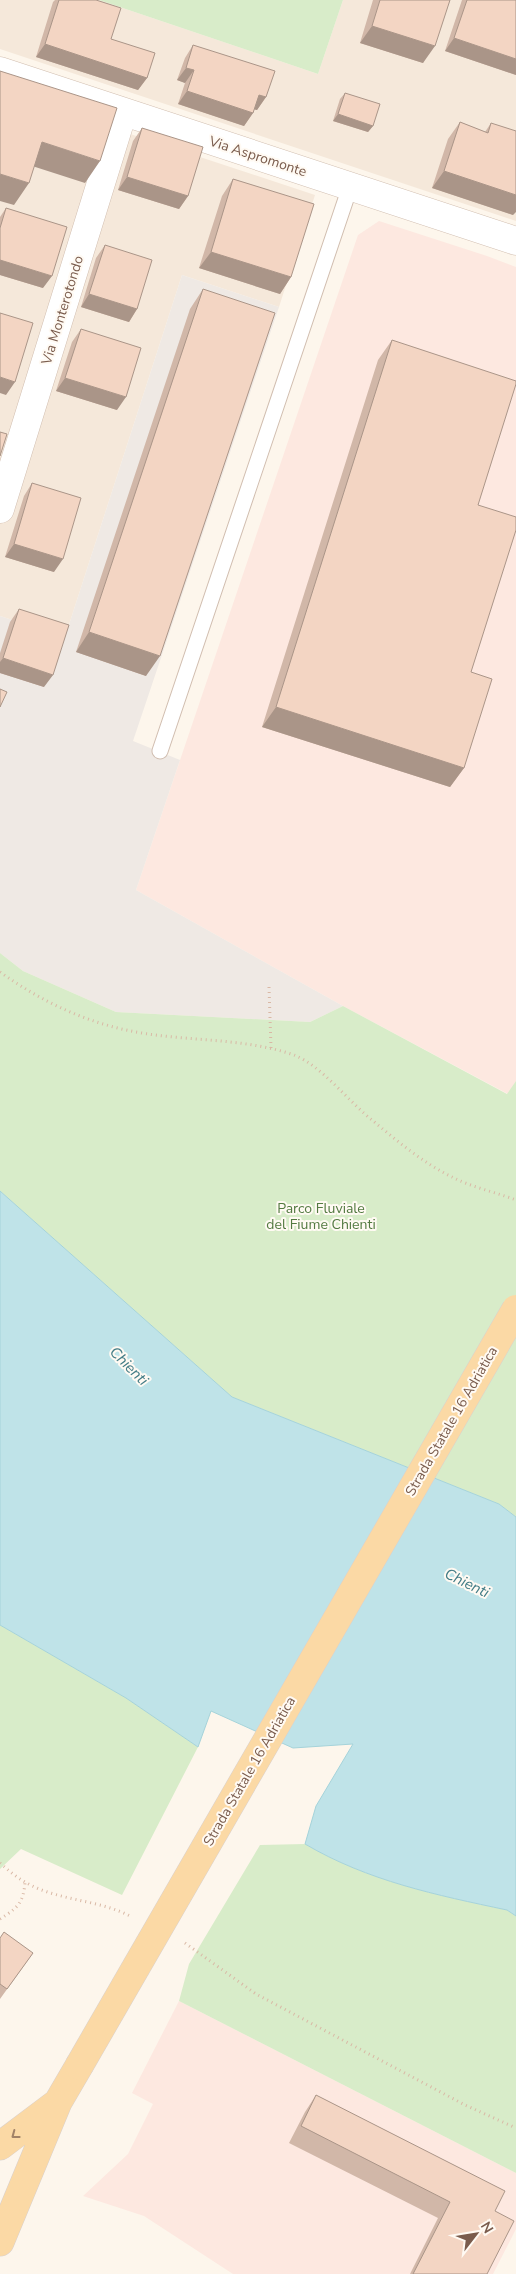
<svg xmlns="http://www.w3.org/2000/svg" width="516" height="2274" font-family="'Nunito Sans',sans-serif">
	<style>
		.residential { fill: #f5e8da }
		.commercial { fill: #fde8e0 }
		.industrial { fill: #efe9e4 }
		.green { fill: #d8ecc9 }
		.water { fill: #bfe3e8; stroke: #a5d3da }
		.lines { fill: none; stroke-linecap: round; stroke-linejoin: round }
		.lane-casing { stroke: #d1beb0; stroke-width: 17 }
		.street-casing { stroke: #d1beb0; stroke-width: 29 }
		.primary-casing { stroke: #dad1cd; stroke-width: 29 }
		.path { stroke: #d9b8a5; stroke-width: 3; stroke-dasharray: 1 4; stroke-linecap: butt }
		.lane { stroke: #fff; stroke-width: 15 }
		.street { stroke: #fff; stroke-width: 28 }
		.primary { stroke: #fbd9a5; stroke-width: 28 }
		.primary-bridge-casing { stroke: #dad1cd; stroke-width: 29; stroke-linecap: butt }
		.primary-bridge { stroke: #fbd9a5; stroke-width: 28 }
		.wall { fill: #d1b7a8 }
		.shaded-wall { fill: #aa9588 }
		.building { fill: #f3d5c3; stroke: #aa9588 }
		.oneway { stroke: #a18267 }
		.labels { text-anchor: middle; stroke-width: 4; stroke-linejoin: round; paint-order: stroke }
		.street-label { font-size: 14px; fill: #7a5c4d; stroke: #fffaf3 }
		.park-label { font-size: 14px; fill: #537a41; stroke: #fffaf3 }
		.water-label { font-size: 15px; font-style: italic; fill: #437c86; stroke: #fffaf3 }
	</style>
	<rect width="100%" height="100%" fill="#fdf6ec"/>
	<!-- residential -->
	<path class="residential" d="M0,0H99L318,74L343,0H516V221L0,49Z
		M0,91L315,195L279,307L182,275L65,637L0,616Z"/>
	<!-- commercial -->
	<path class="commercial" d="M379,221L487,256L516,267V1081L508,1094L343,1006L136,890L358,235Z
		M179,2001L516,2173V2229L493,2274H233L144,2216L83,2196L128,2154L153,2104L132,2093Z"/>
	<!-- industrial -->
	<path class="industrial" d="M182,275L279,307L133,741L180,760L136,890L343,1006L310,1022L116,1012L23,971L0,953V616L65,637Z"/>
	<!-- green -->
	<path class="green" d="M99,0H343L318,74Z
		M0,953L23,971L116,1012L310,1022L343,1006L507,1094L516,1081V1517L499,1504L232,1397L0,1191Z
		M0,1625L126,1698L198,1747L122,1895L21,1849L0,1869Z
		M305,1844C368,1881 436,1895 507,1910L516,1916V2173L179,2001L189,1964L260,1845Z"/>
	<!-- water -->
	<path class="water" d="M0,1191L232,1397L499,1504L516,1517V1916L507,1910C436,1895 368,1881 305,1844L316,1806L353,1744L293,1748L211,1711L198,1747L126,1698L0,1625Z"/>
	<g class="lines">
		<defs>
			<path id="lane" d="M160,751L350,187"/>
			<path id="street" d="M0,71L516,241
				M0,509L123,112"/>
			<path id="primary" d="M0,2146L57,2103
				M0,2242L58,2102L79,2066"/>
		</defs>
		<!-- lane casing -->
		<use href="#lane" class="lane-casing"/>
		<!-- street casing -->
		<use href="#street" class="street-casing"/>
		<!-- primary casing -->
		<use href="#primary" class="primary-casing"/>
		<!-- path -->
		<path class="path" d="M0,972C45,1004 93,1026 148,1034C196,1041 248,1039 294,1055C322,1066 348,1101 372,1120C396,1140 423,1163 452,1177C471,1187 495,1192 516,1200
			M269,987L271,1048
			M0,1863C8,1870 16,1877 25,1882C57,1901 97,1899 130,1916
			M0,1919C17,1908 23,1904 25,1883
			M185,1943L256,1994L465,2105L516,2128"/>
		<!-- lane -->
		<use href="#lane" class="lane"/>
		<!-- street -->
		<use href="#street" class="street"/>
		<!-- primary -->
		<use href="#primary" class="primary"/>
		<defs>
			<path id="primary-bridge" d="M79,2066L516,1309"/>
		</defs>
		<!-- primary-bridge casing -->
		<use href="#primary-bridge" class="primary-bridge-casing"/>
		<!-- primary-bridge -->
		<use href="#primary-bridge" class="primary-bridge"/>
	</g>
	<!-- wall -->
	<path class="wall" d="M55,0H96L111,39L147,78L138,90L36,57L53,2Z
		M373,0H450L423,63L360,43Z
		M462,0H516V75L445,51Z
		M193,45L266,97L257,110L254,109L253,113L244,126L178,104L185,83L177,80L185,58Z
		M345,93L373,126L368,132L333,121L340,99Z
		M460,122L485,132L491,123L513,215L432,188L448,139Z
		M142,128L188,196L179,209L118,190L133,141Z
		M233,179L291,277L280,294L199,268L222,196Z
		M6,208L43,288L0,275V217Z
		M105,245L137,309L129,322L81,307L96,258Z
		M203,289L146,676L76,652L190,309Z
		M81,329L117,410L56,391L72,342Z
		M392,340L478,505L464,768L450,787L262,727L378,360Z
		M32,483L54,572L5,557L24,496Z
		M19,609L44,687L0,673V653L10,622Z
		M0,1938L33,1953L0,1999Z
		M316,2095L495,2211L487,2274H410L438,2218L289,2143L305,2112Z"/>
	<!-- shaded-wall -->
	<path class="shaded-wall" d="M372,26L435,46L423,63L360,43Z
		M454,38L516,59V75L445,51Z
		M45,44L147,78L138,90L36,57Z
		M186,68L194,70L185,83L177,80Z
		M187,91L253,113L244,126L178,104Z
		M259,95L266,97L257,110L250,108Z
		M338,114L373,126L368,132L333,121Z
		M42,142L100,161L85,183L26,164Z
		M444,171L516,195V212L513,215L432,188Z
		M0,174L29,183L14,205L0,201Z
		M127,177L188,196L179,209L118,190Z
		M211,252L291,277L280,294L199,268Z
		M0,260L52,276L43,288L0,275Z
		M89,294L137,309L129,322L81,307Z
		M0,377L15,382L6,395L0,393Z
		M65,378L126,397L117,410L56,391Z
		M14,544L63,559L54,572L5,557Z
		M89,632L160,656L146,676L76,652Z
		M3,658L53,675L44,687L0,673V662Z
		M276,707L464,768L450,787L262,727Z"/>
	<!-- building -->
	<path class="building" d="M59,0H96L121,8L111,39L155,53L147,78L45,44Z
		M380,0H450L435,46L372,26Z
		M467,0H516V59L454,38Z
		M193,45L275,71L266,97L259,95L253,113L187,91L194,70L186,68Z
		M0,71L117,108L100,161L42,142L29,183L0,174Z
		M345,93L380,104L373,126L338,114Z
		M460,122L488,133L491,123L516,131V195L444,171Z
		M142,128L203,147L188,196L127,177Z
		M233,179L314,204L291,277L211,252Z
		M6,208L67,227L52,276L0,260V228Z
		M105,245L152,260L137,309L89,294Z
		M203,289L275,313L160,656L89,632Z
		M0,313L33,323L15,382L0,377Z
		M81,329L141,348L126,397L65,378Z
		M392,340L516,381V384L478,505L516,517V530L471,672L492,679L464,768L276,707Z
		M0,432L7,434L0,456Z
		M32,483L81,498L63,559L14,544Z
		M19,609L69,625L53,675L3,658Z
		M0,689L7,692L0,707Z
		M4,1932L33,1953L7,1989L0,1984V1938Z
		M316,2095L505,2191L495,2211L514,2221L487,2274H413L450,2202L301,2126Z"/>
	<!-- one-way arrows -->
	<defs><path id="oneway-chevron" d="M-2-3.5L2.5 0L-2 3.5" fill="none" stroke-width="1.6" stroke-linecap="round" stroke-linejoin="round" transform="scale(1.25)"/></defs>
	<use class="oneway" href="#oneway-chevron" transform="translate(15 2135) rotate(143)"/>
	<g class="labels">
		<!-- street labels -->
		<g class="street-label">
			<text transform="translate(258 156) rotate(18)" y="5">Via Aspromonte</text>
			<text transform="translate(62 310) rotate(-73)" y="5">Via Monterotondo</text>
			<text transform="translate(451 1421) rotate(-60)" y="5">Strada Statale 16 Adriatica</text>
			<text transform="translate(249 1771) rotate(-60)" y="5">Strada Statale 16 Adriatica</text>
		</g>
		<!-- park labels -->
		<g class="park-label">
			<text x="321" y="1213">Parco Fluviale<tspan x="321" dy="16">del Fiume Chienti</tspan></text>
		</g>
		<!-- water labels -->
		<g class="water-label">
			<text transform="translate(129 1366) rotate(45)" y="5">Chienti</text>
			<text transform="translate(467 1583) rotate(26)" y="5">Chienti</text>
		</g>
	</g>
	<!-- north arrow -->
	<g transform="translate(476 2234) rotate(59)" stroke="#fffaf3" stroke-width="4" paint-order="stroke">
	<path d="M0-4L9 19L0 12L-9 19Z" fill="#7a5c4d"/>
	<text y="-8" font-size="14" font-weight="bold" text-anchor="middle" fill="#7a5c4d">N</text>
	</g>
</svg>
